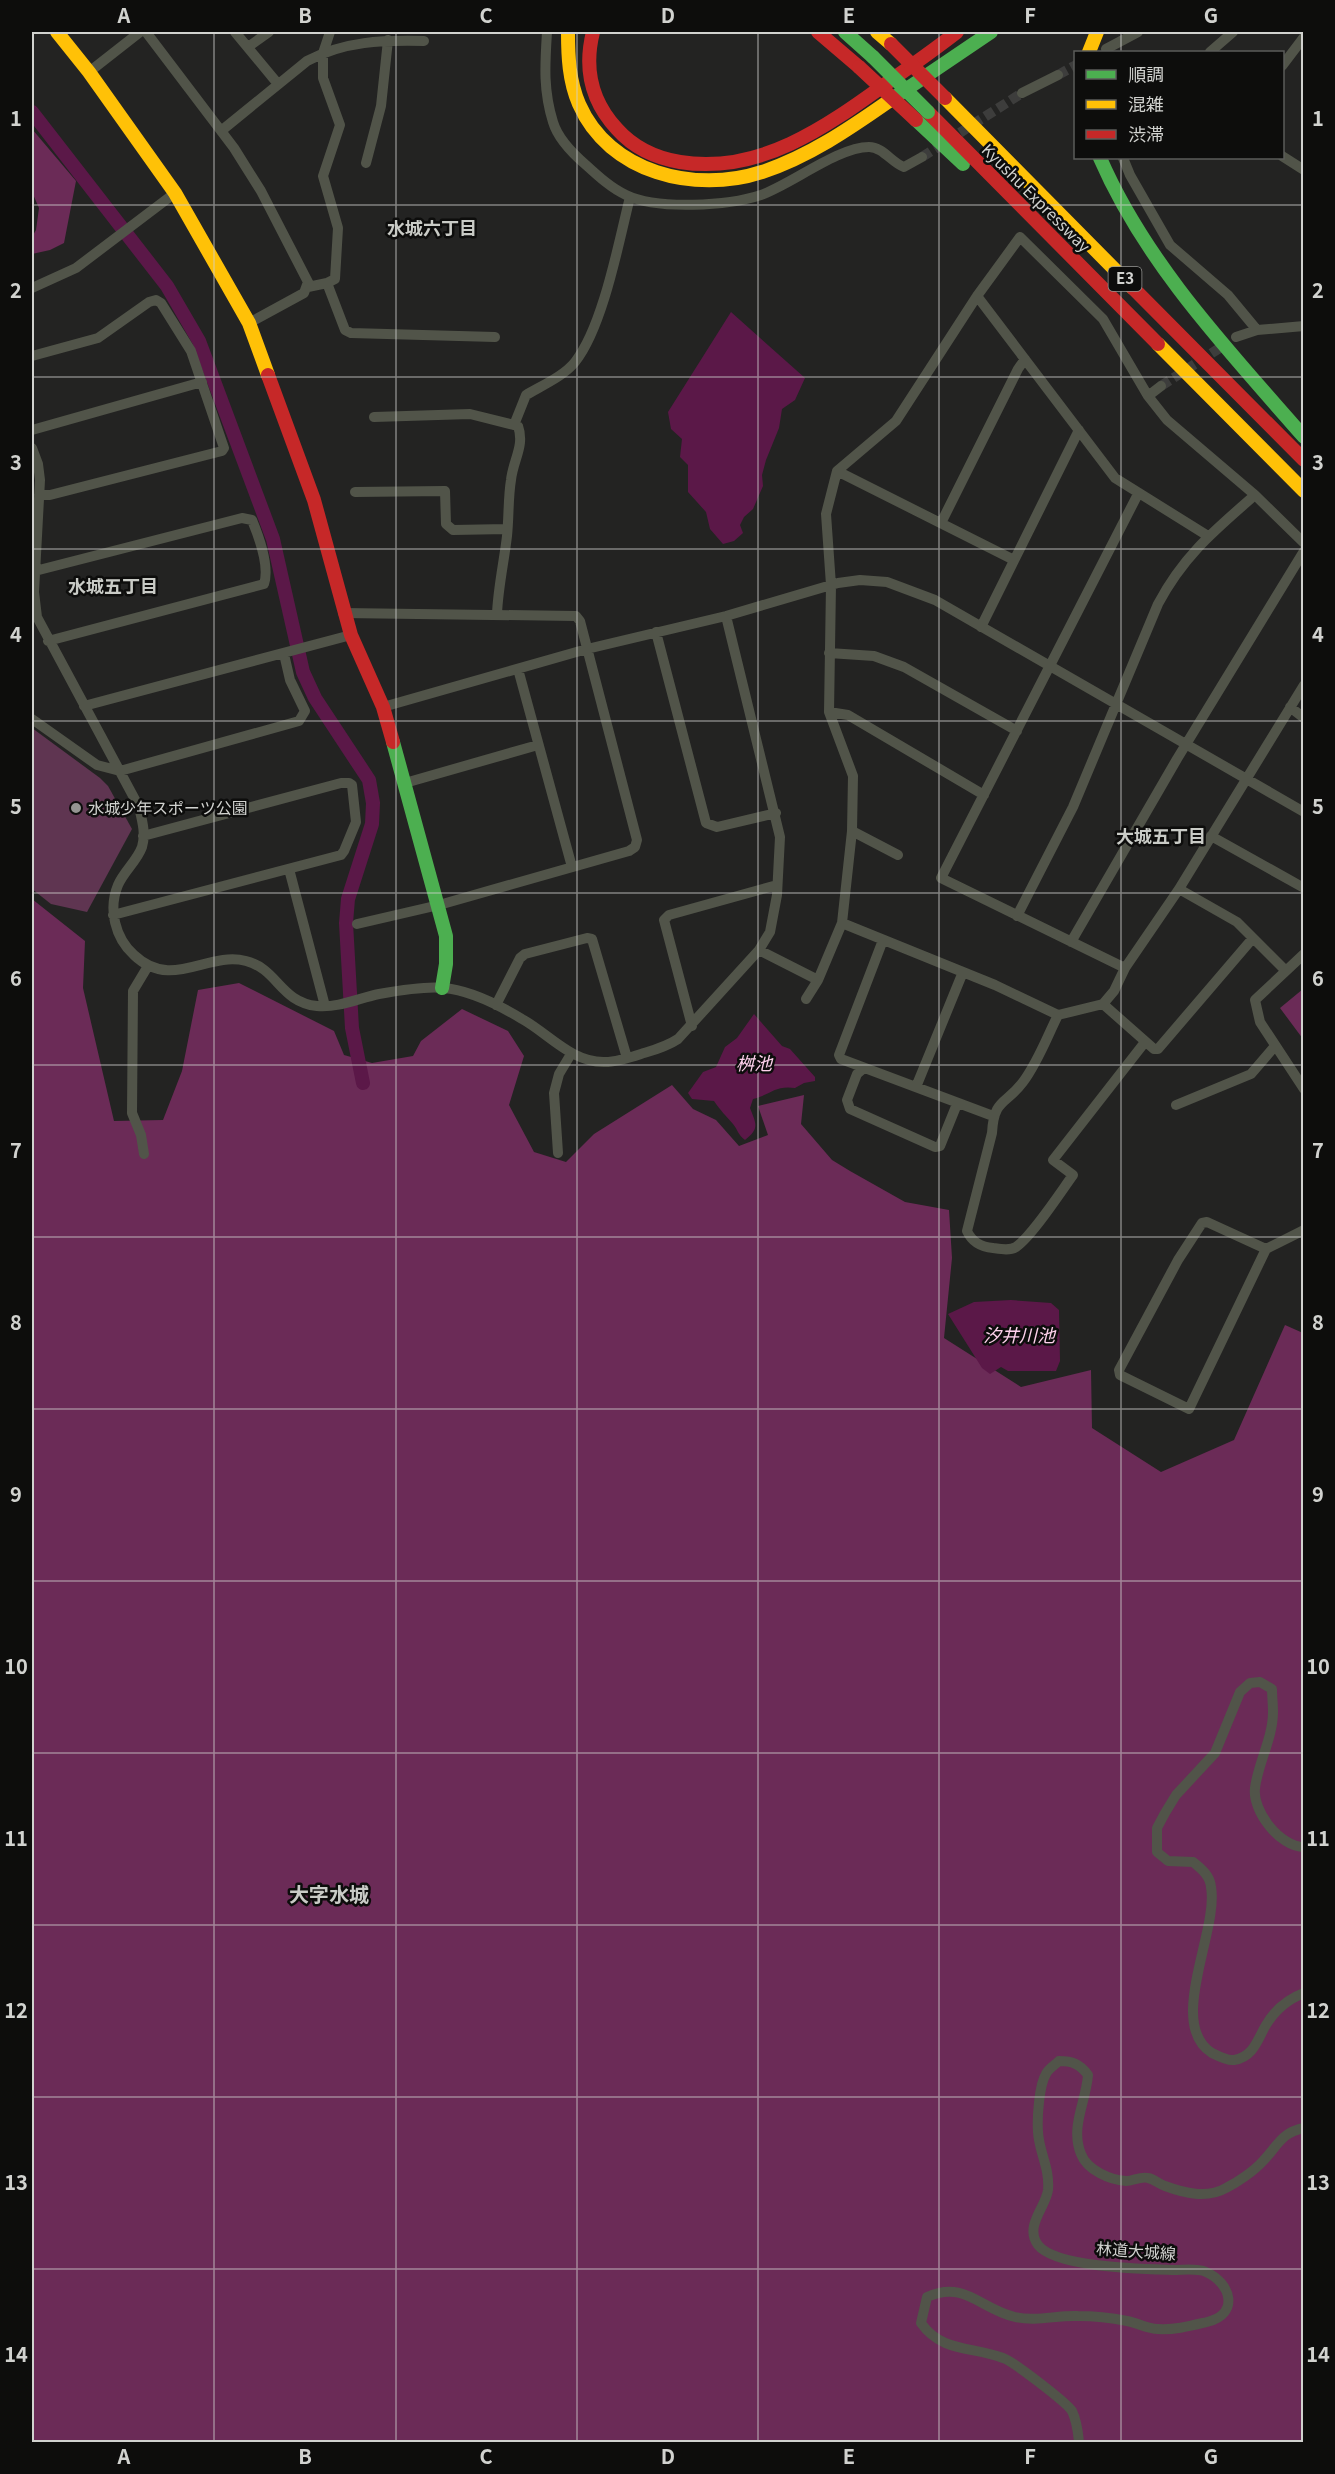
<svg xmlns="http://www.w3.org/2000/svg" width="1335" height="2474" font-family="Georgia,'Noto Sans JP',serif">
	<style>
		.green { fill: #5f3551 }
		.forest { fill: #6b2b57 }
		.water { fill: #5b1848 }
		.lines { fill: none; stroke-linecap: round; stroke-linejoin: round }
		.canal { stroke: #5b1848; stroke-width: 14 }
		.street-tunnel { stroke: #3d3d3c; stroke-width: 10; stroke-dasharray: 10 5; stroke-linecap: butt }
		.street { stroke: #515449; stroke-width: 10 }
		.fast { stroke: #4caf50; stroke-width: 14 }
		.slow { stroke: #ffc107; stroke-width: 14 }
		.jam { stroke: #c62828; stroke-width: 14 }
		.fast-bridge { stroke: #4caf50; stroke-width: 14 }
		.jam-bridge { stroke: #c62828; stroke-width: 14 }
		.grid { fill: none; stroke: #d1d2cf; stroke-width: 1.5; stroke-opacity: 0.55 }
		.poi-dot { fill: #949592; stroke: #0d0d0c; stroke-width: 2 }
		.labels { text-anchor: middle; stroke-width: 5; stroke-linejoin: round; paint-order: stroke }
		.shield { fill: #0d0d0c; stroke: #969794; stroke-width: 1.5 }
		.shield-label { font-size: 15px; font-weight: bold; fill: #d1d2cf }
		.street-label { font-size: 16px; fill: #d1d2cf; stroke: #0d0d0c }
		.poi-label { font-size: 16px; fill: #d1d2cf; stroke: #0d0d0c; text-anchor: start }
		.neighbourhood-label { font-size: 18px; font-weight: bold; fill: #c9cbc6; stroke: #0d0d0c }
		.water-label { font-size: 18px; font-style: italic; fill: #fed1ec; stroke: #0d0d0c }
		.quarter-label { font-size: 20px; font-weight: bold; fill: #c9cbc6; stroke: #0d0d0c }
		.neatline { fill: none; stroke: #d1d2cf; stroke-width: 2 }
		.grid-label { font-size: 20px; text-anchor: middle; font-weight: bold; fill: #d1d2cf }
	</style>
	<rect width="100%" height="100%" fill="#232322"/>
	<!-- green -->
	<path class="green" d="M32,728L100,778L108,786L132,829L87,912L51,904L32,889Z"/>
	<!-- forest -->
	<path class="forest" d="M32,129L76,181L64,243L50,250L32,254V237L36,230L39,208L32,192Z
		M32,899L85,941L83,988L114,1121L163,1120L182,1071L198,990L239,983L334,1031L344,1055L372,1063L413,1056L421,1041L462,1009L508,1031L524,1056L509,1105L534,1152L566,1162L594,1134L672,1085L693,1109L716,1120L739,1146L768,1135L758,1106L804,1095L801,1124L832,1160L850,1171L905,1202L949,1210L952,1258L944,1338L1021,1387L1091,1370L1092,1428L1161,1472L1234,1440L1285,1325L1303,1333V2442H32Z
		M1303,989V1039L1280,1008Z"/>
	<!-- water -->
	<path class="water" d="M731,312L805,378L795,400L782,409L779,428L766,460L762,475L763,486L753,509L744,517L740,525L743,533L734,541L723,544L710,529L706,512L688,492V465L680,457L682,439L671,429L668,412Z
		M754,1014L782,1046L790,1049L815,1077V1081L804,1083L795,1088C775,1085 770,1095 753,1099L750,1108C756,1124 760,1128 745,1140C738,1135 738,1130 733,1124C726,1116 720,1110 714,1101L692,1099L688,1093L703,1072L716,1067L725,1047L737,1038Z
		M1011,1300L1051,1303L1059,1310L1060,1361L1056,1371H1008L1001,1367L990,1374L982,1368L948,1314L974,1302Z"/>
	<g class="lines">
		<!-- canal -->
		<path class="canal" d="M32,112L167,286L199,341L273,539L303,672L315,698L369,780L373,803L372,824L348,899L346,923L352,1028L363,1083"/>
		<!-- street-tunnel -->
		<path class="street-tunnel" d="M1058,75L1076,65
			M922,157L1022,93
			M1161,386L1229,342"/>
		<!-- street -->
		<path class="street" d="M146,32L234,148L261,191L308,282L304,293L249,323
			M235,32L278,84
			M547,32C545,64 543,90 553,122C558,139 572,153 586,165C598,176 611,188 626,195C657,210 728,206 761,195C792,184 838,147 869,147C883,147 892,163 904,167L922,157
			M248,47L269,32
			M1106,49L1138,32
			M1210,52L1233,32
			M1282,66L1304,37
			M89,72L140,32
			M1022,93L1058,75
			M221,131L307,61C344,41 383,40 424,41
			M1282,156L1304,170
			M1123,158L1130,175L1170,245L1228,295L1257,330
			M366,163L381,106L388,40
			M327,283L345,330L351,333L495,337
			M308,287L327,283L335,279L338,228L323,176L340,125L323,78V53L330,32
			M32,288L76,268L175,193
			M977,296L1115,478L1208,536
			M1236,337L1257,330L1304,326
			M32,356L98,338L149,302L156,300L161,303L191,351L224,448L222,451L50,495H39
			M1148,396L1161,386
			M374,417L470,414L518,426C525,446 513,460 511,480C508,498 509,517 507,536C504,562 498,588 497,614
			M514,425L526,395C541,386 564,376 575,362C603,327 619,241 630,197
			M32,430L202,382
			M32,448L38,464L40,480L34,592L37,617L139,807C142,820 146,833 142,847C137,861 124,871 118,885C108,909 115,938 134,955C172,991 207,951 246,961C278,969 280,1002 317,1006C339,1008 359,998 379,994C396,991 426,986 443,988C470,990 499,1005 522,1019C549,1034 572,1063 605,1062C617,1062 629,1058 641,1054C654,1050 666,1047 678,1039L759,950L770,932L777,895L780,837L726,616
			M837,471L1014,560
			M355,492L445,491L446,524L453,530L507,529
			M941,523L1018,369L1025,359
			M35,571L242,518L252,520C259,537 270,566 264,584L48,641
			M343,613L576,616L580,621L637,840L635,847L629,851L439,905L357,924
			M981,627L1079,430
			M656,632L706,823L717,827L776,813
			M829,653L874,656L904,667L1017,731
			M518,669L572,867
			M84,706L351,635
			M383,707L587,649L726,616L838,583L860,580L887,582L935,600L1304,812
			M1290,707L1304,718
			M829,712L848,715L984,795
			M32,719L97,765L120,771L299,721L305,711L290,680L284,654
			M405,783L538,745
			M852,831L898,855
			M1211,836L1304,888
			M289,869L325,1006
			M1179,889L1237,922L1285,970
			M113,915L341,855L344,851L356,822L352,785L349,783H341L143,836
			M1017,916L1073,807L1158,604C1184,555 1215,530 1255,495
			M842,923L995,985L1058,1015L1103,1004L1114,991L1125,968L1179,889L1304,685
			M883,940L839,1055L841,1059L993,1116
			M1071,942L1177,759L1304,551
			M759,950L818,980
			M1304,954L1255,1000L1260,1022L1304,1089
			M1125,968L941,878L1138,494
			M806,999L818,980L842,923L852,831L853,776L829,712L831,585L826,514L837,471L896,421L977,296L1020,237L1103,319L1148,396L1167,420L1255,495L1304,543
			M1103,1004L1154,1049H1158L1253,938
			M496,1005L520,958L525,954L587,938L592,939L627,1058
			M1058,1015C1047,1037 1038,1062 1023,1082C1006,1105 994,1098 992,1133L967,1231C972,1242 981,1247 993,1248C1000,1249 1010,1251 1016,1247C1032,1236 1060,1193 1073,1175L1053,1160L1145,1042
			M692,1026L664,920L669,915L777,885
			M864,1068L857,1074L847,1100L850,1109L935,1147L940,1146L957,1104
			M916,1087L963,972
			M1176,1105L1251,1074L1275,1046
			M558,1153L554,1093L559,1074L571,1054
			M144,1154L141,1135L132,1113L133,991L148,966
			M1266,1249L1207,1222L1202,1223L1178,1260L1119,1370L1120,1375L1189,1409L1266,1249L1304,1230
			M1304,1847C1280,1847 1252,1811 1255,1788C1258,1763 1273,1738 1273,1712C1273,1704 1272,1696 1272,1689L1260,1682L1250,1683L1240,1692L1215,1753L1176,1795L1165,1813L1157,1828V1852L1168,1861L1193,1862C1202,1869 1210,1876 1211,1887C1219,1931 1166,2024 1212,2053C1218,2056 1227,2061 1234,2060C1254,2057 1258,2038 1266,2025C1275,2010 1288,1999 1304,1993
			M1079,2442C1078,2432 1077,2421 1072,2411C1067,2403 1013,2361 1003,2358C973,2346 942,2353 921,2323L927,2297C965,2280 980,2309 1015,2317C1037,2322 1056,2315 1078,2316C1094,2316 1112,2318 1127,2321C1138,2323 1147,2329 1158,2329C1175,2330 1190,2326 1207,2322C1240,2314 1231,2283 1206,2272C1197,2268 1184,2270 1174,2270C1145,2269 1056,2268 1038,2245C1024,2226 1046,2207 1048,2190C1050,2168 1039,2152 1038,2132C1037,2119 1039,2085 1046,2074C1048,2069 1055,2065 1059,2061C1072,2061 1080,2064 1088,2075C1086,2102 1070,2127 1081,2154C1087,2170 1110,2180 1126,2181C1133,2181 1141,2176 1148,2178C1154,2179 1159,2184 1165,2186C1184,2193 1207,2199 1226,2188C1238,2182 1254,2171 1263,2161C1278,2146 1280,2133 1304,2128"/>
		<!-- fast -->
		<path class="fast" d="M845,32L873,57
			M889,101L991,32
			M916,120L963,164
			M1100,158C1146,264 1229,351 1304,437
			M393,742L446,936V964L442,988"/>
		<!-- slow -->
		<path class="slow" d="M57,32L89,72L175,193L249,323L268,375
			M568,32C568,56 569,81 579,104C609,173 695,194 762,172C808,157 849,129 889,101
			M877,32L891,44
			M1089,52L1097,32
			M945,98L1133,288
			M1158,344L1304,491"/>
		<!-- jam -->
		<path class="jam" d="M593,32C584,68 591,101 617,129C633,147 656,158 680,162C759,175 826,127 887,83C911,66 934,50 957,32
			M818,32L859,67
			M928,112L1158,344
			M1133,288L1304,460
			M268,375L314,500L351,635L383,707L393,742"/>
		<!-- fast-bridge -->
		<path class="fast-bridge" d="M873,57L928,112"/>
		<!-- jam-bridge -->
		<path class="jam-bridge" d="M891,44L945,98
			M859,67L916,120"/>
	</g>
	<!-- grid -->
	<path class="grid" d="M214,32V2442M396,32V2442M577,32V2442M758,32V2442M939,32V2442M1121,32V52M1121,158V2442M32,205H1304M32,377H1304M32,549H1304M32,721H1304M32,893H1304M32,1065H1304M32,1237H1304M32,1409H1304M32,1581H1304M32,1753H1304M32,1925H1304M32,2097H1304M32,2269H1304"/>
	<!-- markers -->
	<circle class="poi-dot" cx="76" cy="808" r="6"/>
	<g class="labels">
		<!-- shield labels -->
		<rect class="shield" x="1108.5" y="267" width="33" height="24" rx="4.5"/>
		<g class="shield-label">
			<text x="1125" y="284">E3</text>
		</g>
		<!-- street labels -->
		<g class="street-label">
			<text transform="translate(1036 198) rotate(45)" y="6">Kyushu Expressway</text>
			<text transform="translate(1136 2251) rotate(4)" y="6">林道大城線</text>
		</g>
		<!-- poi labels -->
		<g class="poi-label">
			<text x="88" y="814">水城少年スポーツ公園</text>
		</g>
		<!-- neighbourhood labels -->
		<g class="neighbourhood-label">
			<text x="432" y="235">水城六丁目</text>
			<text x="113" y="593">水城五丁目</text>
			<text x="1161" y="843">大城五丁目</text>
		</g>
		<!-- water labels -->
		<g class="water-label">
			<text x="754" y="1070">桝池</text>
			<text x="1019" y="1342">汐井川池</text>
		</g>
		<!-- quarter labels -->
		<g class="quarter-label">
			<text x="329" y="1902">大字水城</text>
		</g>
	</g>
	<!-- border -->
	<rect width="1335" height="2474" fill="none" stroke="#0d0d0c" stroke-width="66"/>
	<!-- legend -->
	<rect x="1074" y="51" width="210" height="108" fill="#0d0d0c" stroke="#5b5c5a" stroke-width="1.5"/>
	<rect x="1086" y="70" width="30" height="9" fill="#4caf50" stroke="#5b5c5a" stroke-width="1.5"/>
	<text x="1128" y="81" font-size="18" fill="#d1d2cf">順調</text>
	<rect x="1086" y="100" width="30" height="9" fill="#ffc107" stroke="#5b5c5a" stroke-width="1.5"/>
	<text x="1128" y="111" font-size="18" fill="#d1d2cf">混雑</text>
	<rect x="1086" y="130" width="30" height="9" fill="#c62828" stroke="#5b5c5a" stroke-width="1.5"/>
	<text x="1128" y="141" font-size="18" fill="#d1d2cf">渋滞</text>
	<rect x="33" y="33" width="1269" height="2408" class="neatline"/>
	<g class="grid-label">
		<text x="124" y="23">A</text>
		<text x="305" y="23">B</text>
		<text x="486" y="23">C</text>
		<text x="668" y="23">D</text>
		<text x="849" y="23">E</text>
		<text x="1030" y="23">F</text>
		<text x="1211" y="23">G</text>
		<text x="16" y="126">1</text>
		<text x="1318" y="126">1</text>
		<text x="16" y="298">2</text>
		<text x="1318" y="298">2</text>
		<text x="16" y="470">3</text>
		<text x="1318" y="470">3</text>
		<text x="16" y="642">4</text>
		<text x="1318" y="642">4</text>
		<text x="16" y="814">5</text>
		<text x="1318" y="814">5</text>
		<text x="16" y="986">6</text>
		<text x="1318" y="986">6</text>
		<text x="16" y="1158">7</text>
		<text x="1318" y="1158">7</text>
		<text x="16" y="1330">8</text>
		<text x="1318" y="1330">8</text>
		<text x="16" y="1502">9</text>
		<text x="1318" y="1502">9</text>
		<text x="16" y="1674">10</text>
		<text x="1318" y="1674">10</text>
		<text x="16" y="1846">11</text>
		<text x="1318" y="1846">11</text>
		<text x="16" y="2018">12</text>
		<text x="1318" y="2018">12</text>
		<text x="16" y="2190">13</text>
		<text x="1318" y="2190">13</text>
		<text x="16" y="2362">14</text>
		<text x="1318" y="2362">14</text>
		<text x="124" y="2464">A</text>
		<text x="305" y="2464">B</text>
		<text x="486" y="2464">C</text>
		<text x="668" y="2464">D</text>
		<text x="849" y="2464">E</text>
		<text x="1030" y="2464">F</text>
		<text x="1211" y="2464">G</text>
	</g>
</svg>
